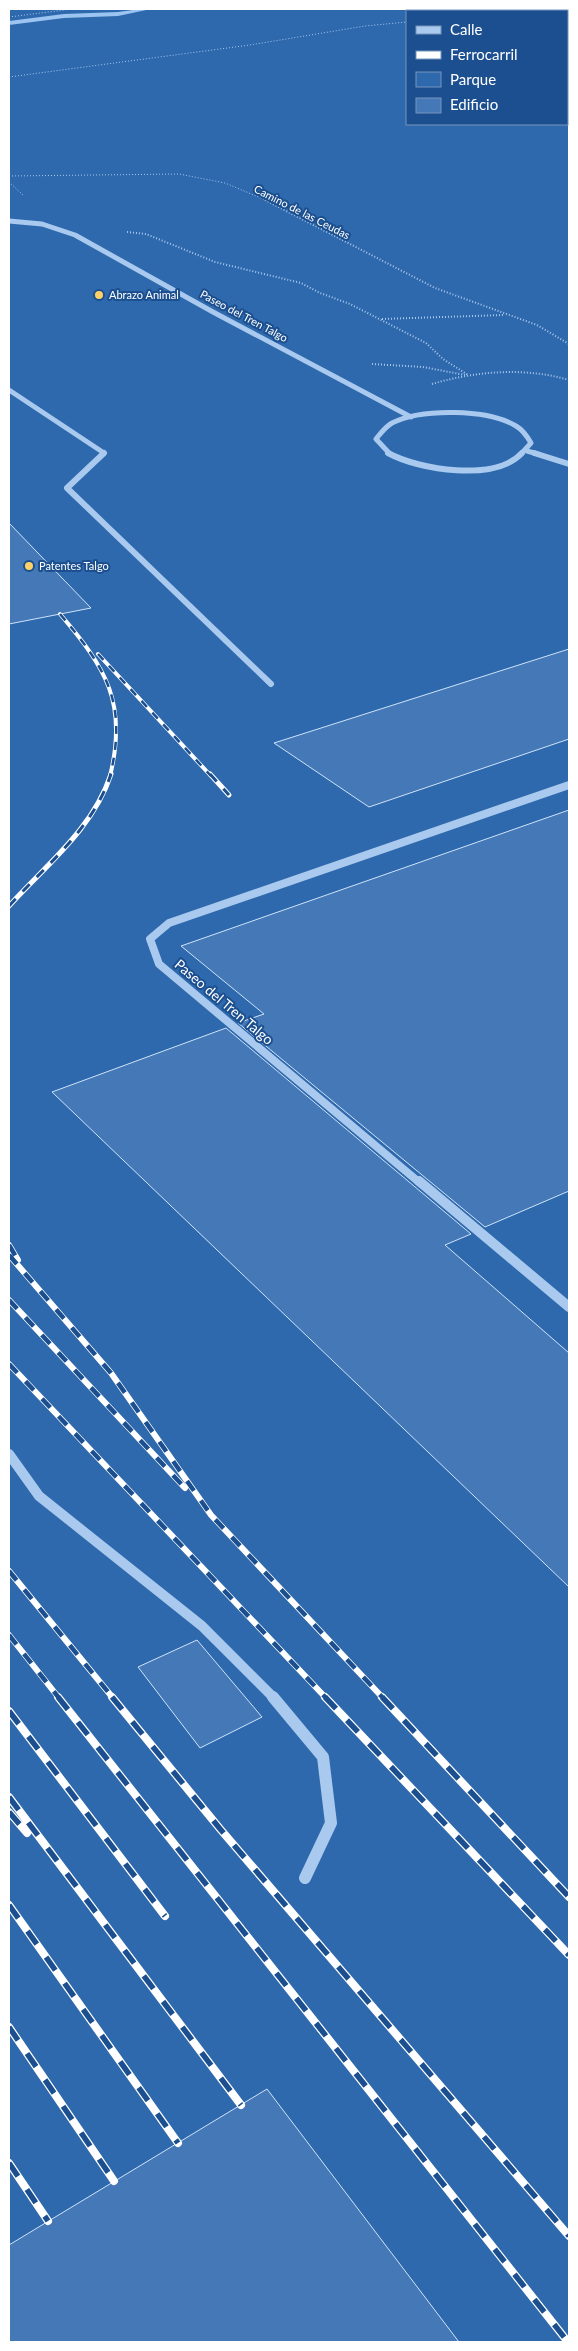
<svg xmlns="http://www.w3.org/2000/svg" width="578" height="2351" font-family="Lato,sans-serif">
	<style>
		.green { fill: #2e69ad; fill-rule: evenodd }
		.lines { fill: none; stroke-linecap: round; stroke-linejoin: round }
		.stream { fill: #9cc4f0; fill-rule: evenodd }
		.building { fill: #4478b7; stroke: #cfe3fa }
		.path-far1 { stroke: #a9c9ee; stroke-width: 1; stroke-dasharray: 1 2; stroke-linecap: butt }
		.path { stroke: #a9c9ee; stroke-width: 2; stroke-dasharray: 1 2; stroke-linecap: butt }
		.minor-far4 { stroke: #a9c9ee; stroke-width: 5 }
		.minor-far3 { stroke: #a9c9ee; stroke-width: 6 }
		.minor-far2 { stroke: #a9c9ee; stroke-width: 8 }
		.minor-far1 { stroke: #a9c9ee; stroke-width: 10 }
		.minor { stroke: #a9c9ee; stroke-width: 12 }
		.rail-far3-casing { stroke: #fff; stroke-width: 4 }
		.rail-far2-casing { stroke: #fff; stroke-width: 5 }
		.rail-far1-casing { stroke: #fff; stroke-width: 6 }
		.rail-casing { stroke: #fff; stroke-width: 8 }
		.rail-far3 { stroke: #1b4f8f; stroke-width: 2.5; stroke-dasharray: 8; stroke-linecap: butt }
		.rail-far2 { stroke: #1b4f8f; stroke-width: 3; stroke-dasharray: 10; stroke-linecap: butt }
		.rail-far1 { stroke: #1b4f8f; stroke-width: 4.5; stroke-dasharray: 12; stroke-linecap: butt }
		.rail { stroke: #1b4f8f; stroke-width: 5.5; stroke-dasharray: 16; stroke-linecap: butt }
		.poi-dot { fill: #ffd166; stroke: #1b4f8f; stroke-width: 2 }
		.labels { text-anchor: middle; stroke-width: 4; stroke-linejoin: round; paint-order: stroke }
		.far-street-label { font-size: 11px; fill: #fff; stroke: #1b4f8f }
		.far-poi-label { font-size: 11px; fill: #fff; stroke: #1b4f8f; text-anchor: start }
		.street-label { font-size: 14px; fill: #fff; stroke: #1b4f8f }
	</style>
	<rect width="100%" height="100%" fill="#1b4f8f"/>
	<!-- green -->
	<path class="green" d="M9,9H569V2342H9ZM407,11H567V124H407Z"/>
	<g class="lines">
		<!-- stream -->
		<path class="stream" d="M140,9H151L118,16L64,18L9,25V21L64,14L118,12Z"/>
	</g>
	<!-- building -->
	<path class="building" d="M9,523L91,608L9,624Z
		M569,649V739L369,807L274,743Z
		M569,810V1191L485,1227L238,1023L264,1014L181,946Z
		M226,1028L471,1234L445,1245L569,1353V1587L52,1092Z
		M197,1640L262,1717L200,1748L138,1667Z
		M267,2089L459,2342H9V2245Z"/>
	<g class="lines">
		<!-- path-far1 -->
		<path class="path-far1" d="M515,11L541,9
			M9,17L72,9
			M9,77L250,45L365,26L407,22
			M9,176L179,174L225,183L268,201
			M9,182L23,195"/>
		<!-- path -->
		<path class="path" d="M265,200L435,288L537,325L569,344
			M127,232L146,234L215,262L301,283L320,293L350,304L426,343L443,359L468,375
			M382,319L503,315
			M372,364L423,367L465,375
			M432,384C476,371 525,367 569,380"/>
		<!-- minor-far4 -->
		<path class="minor-far4" d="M9,221L42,224L75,235L213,312L411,417
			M9,390L104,453L103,454
			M527,451L538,454
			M390,454L376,439C381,433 385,427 392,423C422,408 488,409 516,426C523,430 527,436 531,443L521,454"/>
		<!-- minor-far3 -->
		<path class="minor-far3" d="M104,453L67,488L271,684
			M388,453C419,470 495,482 522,453
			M534,453L569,464"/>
		<!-- minor-far2 -->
		<path class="minor-far2" d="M420,1183L159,964L150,939L169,923L569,785"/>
		<!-- minor-far1 -->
		<path class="minor-far1" d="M419,1181L569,1307
			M9,1454L39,1496L202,1626L274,1698"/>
		<!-- minor -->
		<path class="minor" d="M273,1697L323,1757L331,1823L305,1878"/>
		<defs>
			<path id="rail-far3" d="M60,614C106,668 128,703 110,776
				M98,654L211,776"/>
			<path id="rail-far2" d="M210,774L229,795
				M9,906C46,865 93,829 111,774"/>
			<path id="rail-far1" d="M9,1245L18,1260
				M9,1255L111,1373L211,1515L383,1698
				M9,1300L185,1488
				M9,1364L326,1698
				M9,1571L113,1698
				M9,1635L59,1698"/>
			<path id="rail" d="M58,1697L568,2342
				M112,1697L221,1830L569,2236
				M325,1697L569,1955
				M382,1697L569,1897
				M9,1711L165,1916
				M9,1797L241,2105
				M9,1812L27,1833
				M9,1905L178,2143
				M9,2027L114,2181
				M9,2163L48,2221"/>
		</defs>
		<!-- rail-far3 casing -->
		<use href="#rail-far3" class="rail-far3-casing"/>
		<!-- rail-far2 casing -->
		<use href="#rail-far2" class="rail-far2-casing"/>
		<!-- rail-far1 casing -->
		<use href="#rail-far1" class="rail-far1-casing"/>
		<!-- rail casing -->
		<use href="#rail" class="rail-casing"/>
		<!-- rail-far3 -->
		<use href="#rail-far3" class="rail-far3"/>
		<!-- rail-far2 -->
		<use href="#rail-far2" class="rail-far2"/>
		<!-- rail-far1 -->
		<use href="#rail-far1" class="rail-far1"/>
		<!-- rail -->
		<use href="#rail" class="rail"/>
	</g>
	<!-- markers -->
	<g class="poi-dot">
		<circle cx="99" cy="295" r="5"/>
		<circle cx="29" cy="566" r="5"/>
	</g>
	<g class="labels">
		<!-- far-street labels -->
		<g class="far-street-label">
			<text transform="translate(302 212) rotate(27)" y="4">Camino de las Ceudas</text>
			<text transform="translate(244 316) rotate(28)" y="4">Paseo del Tren Talgo</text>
		</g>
		<!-- far-poi labels -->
		<g class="far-poi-label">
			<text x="109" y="299">Abrazo Animal</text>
			<text x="39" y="570">Patentes Talgo</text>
		</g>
		<!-- street labels -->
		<g class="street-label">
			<text transform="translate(224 1002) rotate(40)" y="5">Paseo del Tren Talgo</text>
		</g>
	</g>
	<!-- border -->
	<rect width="578" height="2351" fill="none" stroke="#ffffff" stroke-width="20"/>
	<!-- legend -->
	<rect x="406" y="10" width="162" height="115" fill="#1b4f8f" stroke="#7695bc"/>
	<rect x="416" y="26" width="25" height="8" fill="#a9c9ee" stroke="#7695bc"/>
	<text x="450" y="35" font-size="15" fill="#ffffff">Calle</text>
	<rect x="416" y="51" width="25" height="8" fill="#ffffff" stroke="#7695bc"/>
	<text x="450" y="60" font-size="15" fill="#ffffff">Ferrocarril</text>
	<rect x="416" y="72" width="25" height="15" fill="#2e69ad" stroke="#7695bc"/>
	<text x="450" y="85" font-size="15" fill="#ffffff">Parque</text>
	<rect x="416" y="98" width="25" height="15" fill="#4478b7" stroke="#7695bc"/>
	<text x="450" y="110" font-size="15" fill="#ffffff">Edificio</text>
</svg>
